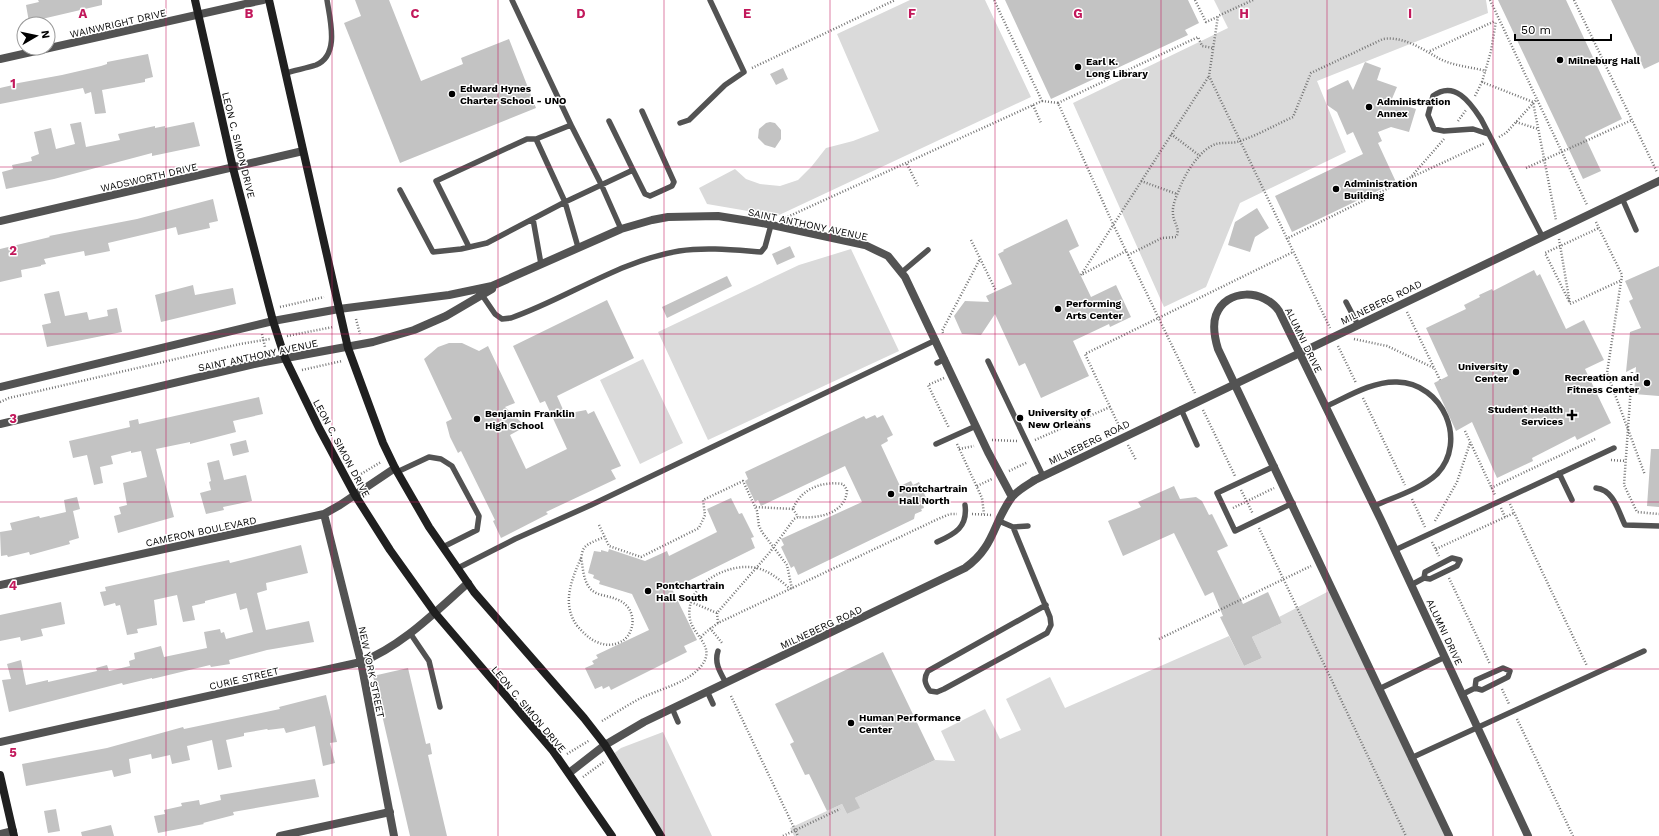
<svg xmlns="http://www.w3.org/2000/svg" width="1659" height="836" font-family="'Work Sans',sans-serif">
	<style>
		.green { fill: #dadada }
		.building { fill: #c3c3c3 }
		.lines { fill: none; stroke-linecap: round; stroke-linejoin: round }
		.path { stroke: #757575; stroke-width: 2.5; stroke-dasharray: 1 2; stroke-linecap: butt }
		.lane { stroke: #535353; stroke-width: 5.5 }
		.street { stroke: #535353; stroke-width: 8 }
		.secondary { stroke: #202020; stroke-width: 8 }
		.grid { fill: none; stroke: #c2185b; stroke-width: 1; stroke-opacity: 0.55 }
		.poi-dot { fill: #000; stroke: #fff; stroke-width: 1.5 }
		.labels { text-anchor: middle; stroke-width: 3; stroke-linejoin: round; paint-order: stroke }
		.street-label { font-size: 10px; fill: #000; stroke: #fff }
		.poi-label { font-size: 10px; font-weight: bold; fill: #000; stroke: #fff; text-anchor: start }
		.grid-label { font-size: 13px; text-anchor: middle; font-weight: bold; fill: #c2185b; stroke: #fff; stroke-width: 3; stroke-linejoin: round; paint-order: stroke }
	</style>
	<rect width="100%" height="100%" fill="#fff"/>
	<!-- green -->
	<path class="green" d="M910,0H985L1031,97L777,216L707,204L699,188L735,169L746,179L760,184L780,186L798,180L812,166L826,148L853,141L879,131L837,34Z
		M1214,0H1486L1488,13L1317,81L1346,152L1240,203L1206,287L1164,307L1073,103L1228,28Z
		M851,249L899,351L708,440L658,332L799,265Z
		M643,359L683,443L640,464L600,380Z
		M1333,589L1449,836H794L790,828L842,804L847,814L859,808L855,798L935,760L955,761L941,731L985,709L1000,739L1021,730L1006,699L1050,677L1065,708L1229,636L1244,666L1262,658L1252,637L1282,623L1279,617Z
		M663,732L712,836H661L612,755L621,748Z"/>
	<!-- building -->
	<path class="building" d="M38,0H102V5L29,22L26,5L39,2Z
		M355,0H389L421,81L463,64L461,58L509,39L536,108L400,163L344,23L361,16Z
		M1005,0H1188L1199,23L1185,30L1188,35L1051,99Z
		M1498,0H1566L1622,119L1585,137L1601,171L1583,179Z
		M1611,0H1659V62L1644,69Z
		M148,54L153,77L145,79V82L102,90L106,113L95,114L91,92L85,94L83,88L0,104V88L13,85V84L62,75L101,66L107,64V62Z
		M1365,62L1381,68L1377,80L1397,87L1391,101L1416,109L1409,132L1391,127L1378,132L1382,141L1378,143L1396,182L1292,232L1275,196L1363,154L1353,132L1347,135L1337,112L1327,105V90L1348,80L1353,90Z
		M783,68L788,79L776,85L770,74Z
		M81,122L86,147L120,140L118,134L155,126V128L165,126V128L194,122L200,146L152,156V153L54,179L6,189L2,172L13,169L12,165L32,161L31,157L39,154L34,132L51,128L56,149L75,144L70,124Z
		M770,122L775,123L781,130V139L775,148L765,145L758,138L759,129L766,123Z
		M213,199L218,221L209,223L210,228L178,235L176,227L108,243L110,251L85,256L84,251L44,259L46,264L41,265V266L21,270L22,277L0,282V249L50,237L49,236L137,219Z
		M1257,208L1269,228L1255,237L1250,252L1228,245L1235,222Z
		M1067,219L1079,246L1069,251L1091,297L1116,285L1131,317L1110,327L1109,324L1073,341L1089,376L1041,398L1025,363L1019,366L995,314L981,335L962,334L954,316L965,301L989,302L986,296L1012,284L998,254L1004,251L1003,250Z
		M790,246L795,257L777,265L772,254Z
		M1659,266V396L1634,394L1636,367L1626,372L1630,332L1641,328L1629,301L1633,299L1625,281Z
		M1534,270L1537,276L1540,274L1566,329L1584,320L1604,360L1585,369L1611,423L1577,440L1575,436L1532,458L1533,461L1497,478L1472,422L1456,431L1434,383L1448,376L1426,328L1466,309L1464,305L1480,297L1479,295L1492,289L1493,291Z
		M727,276L732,286L667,318L662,307Z
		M193,285L195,295L233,288L236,304L161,322L155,295Z
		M59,291L65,316L87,312L89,320L108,316L107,310L117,308L122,332L47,347L42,325L51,323L44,294Z
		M607,300L634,358L557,396L565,414L586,410L588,414L594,411L621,466L611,470L616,479L546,512L548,514L501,538L493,521L495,520L461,451L458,453L450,437L446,422L452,419L424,359L438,347L449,343H462L479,351L488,346L515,403L505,407L522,423L521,429L510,435L526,469L567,449L545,401L540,403L513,346Z
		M259,397L263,414L233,421L236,432L190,444V442L156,449L174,517L118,533L114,516L121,514L119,507L127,505L123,483L147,477L141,451L131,453V451L111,456L113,464L100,467L103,483L94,485L87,455L73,458L69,441L130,427L129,421L138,419L139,424Z
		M875,415L877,418L883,415L893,435L887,438L888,441L881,445L900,486L911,481L913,485L919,482L928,502L923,505L924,508L921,509L922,511L915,514L914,519L798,575L794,566L791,568L781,547L784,545L781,539L862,502L845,466L761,506L758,500L755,502L745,481L748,479L745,472L864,416L866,419Z
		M246,440L249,452L233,456L230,444Z
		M1651,449H1659V507L1647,506Z
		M219,460L224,480L246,475L252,501L223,507L224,510L206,514L200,493L211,490L209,482L211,481L207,463Z
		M1174,486L1180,499L1196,497L1202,501L1209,515L1212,514L1228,546L1217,551L1243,604L1268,592L1282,623L1252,637L1262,658L1244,666L1220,617L1223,616L1213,592L1205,596L1174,533L1123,556L1108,521L1141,507L1138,502Z
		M77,497L80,509L73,511L79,538L69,541L70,544L30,555L29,552L8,557L7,555L1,556L0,532L12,530L10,523L39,516L40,518L66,512L64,500Z
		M731,498L739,514L742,513L754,537L751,538L755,548L672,589L697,640L684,646L687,652L611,690L609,686L603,689L602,686L595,689L585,668L594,664L592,661L598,658L596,655L649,630L632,594L599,584L600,581L593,578L594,575L588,573L594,551L601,552V550L608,552L609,549L645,561L667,551L669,556L717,532L707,509Z
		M301,545L308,573L266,583L267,590L257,593L266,630L309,621L314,642L267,650L229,660L230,664L211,667L210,665L152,679V678L123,685L122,683L9,712L2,680L11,679L7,664L21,660L26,685L48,680V682L97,671L96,668L107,665L109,671L130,666L129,661L135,659L134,653L161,646L164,657L207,648L204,632L220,629L221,633L224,632L226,639L253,632L247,608L240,610L236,593L205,601V603L192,606L195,620L183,622L177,595L154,600L157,625L137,629L138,633L127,635L120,605L116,606L115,603L104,606L100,592L106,591L105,587L205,565L229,560L230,563Z
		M61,602L65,624L41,629L43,636L21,641L20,637L0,641V615Z
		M883,652L935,760L855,798L860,808L847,814L842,804L827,811L809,774L805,775L790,744L794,742L775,704Z
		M408,668L426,744L430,743L432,754L428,755L447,836H410L373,676Z
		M326,695L337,742L330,743L335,763L323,766L315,726L286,733L284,728L268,730L267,729L244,733V736L226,740L232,767L218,770L212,740L187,746L190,760L172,764L170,755L152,759L151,754L129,759L131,773L114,777L112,770L26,786L22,764L107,748L183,727L184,729L280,709L279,707Z
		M315,779L319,797L233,812L234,815L203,823L204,824L158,833L154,816L165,814L164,810L182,806L181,803L199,800L200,805L221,800L220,795Z
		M56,809L60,831L48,833L44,811Z
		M111,825L114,836H82L81,832Z"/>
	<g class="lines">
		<!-- path -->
		<path class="path" d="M1195,0L1206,22L1217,17
			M1253,0L1218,16L1209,76L1330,328
			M1490,0L1587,205
			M1574,0L1657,172
			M1430,51L1495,21
			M752,68L895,0
			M1482,82L1491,51L1496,21
			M1475,96L1482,82L1533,102L1556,220
			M1042,101L1058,103L1113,224L1195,393
			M1058,103L1198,37L1202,46L1213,48
			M1033,105L1041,123
			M1458,121L1466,110
			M1516,122L1538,129
			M1171,134L1200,156
			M1499,137L1506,133L1537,99
			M907,164L918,186
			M1526,168L1632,120
			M1412,177L1485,143
			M1141,181L1177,194
			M785,218L1042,101L994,0
			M1596,222L1622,275L1607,373L1645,475
			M1286,239L1411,177L1444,139
			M1559,239L1570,304L1622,280
			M971,240L996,291
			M1126,251L1081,275L1209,76
			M1128,255L1162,238L1176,237C1181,229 1173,222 1173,214C1172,206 1176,197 1179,190C1184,175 1200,149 1216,144C1223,142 1232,144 1240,141C1258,135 1275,125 1293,117L1311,73L1383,39C1404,36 1422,49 1440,59C1454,66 1471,67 1486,71
			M1569,301L1545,253L1599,228
			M280,307L324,297
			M1407,312L1440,380
			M356,319L360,334
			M943,333L942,331L980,259
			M262,334L265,347
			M287,336L333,327
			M1354,339L1387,346L1434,368
			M1338,346L1356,383
			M302,370L342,361
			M1632,372L1624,485L1637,512L1659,514
			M944,378L928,385L949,428
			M1363,398L1405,485
			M0,402L9,398L240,344L270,339
			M1110,407L1085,354L1293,252
			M1203,410L1235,476
			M1465,431L1495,495
			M992,440L1017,441
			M1035,440L1110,407L1121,430
			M957,444L982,498L984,514
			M1128,445L1136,460
			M959,449L974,446
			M1611,460L1626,461
			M1009,471L1028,462
			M356,477L381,462
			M977,486L992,479
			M1491,488L1595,439
			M1241,490L1253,514
			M1412,499L1425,527
			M1510,504L1587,666
			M1233,508L1274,488
			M1501,508L1505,517
			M793,509L798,517
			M972,514L991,515
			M1435,521L1457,482L1470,443
			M599,525L609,546L641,557L699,528L705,515L703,500L743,481L757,511L759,526L762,532L787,565L792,589
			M1259,528L1406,836
			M1432,542L1439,556
			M1436,549L1514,513
			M581,558C583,567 583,579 589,587C595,596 607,595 616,599C631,604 637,620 629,634C627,638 623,641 618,643C610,646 604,645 597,642C589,639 584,633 578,627C561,605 571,581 581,558C582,555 582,550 585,547C590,542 598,540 604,537
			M1449,578L1490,664
			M691,602L717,613L770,552L794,519L798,517C817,519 846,514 847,490L843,484C823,481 801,488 793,509L755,507
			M717,613L718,623
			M710,628L722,643
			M701,637L706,632L718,623L938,519L950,514H957
			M1159,639L1311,566
			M1502,689L1509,704
			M731,696L798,836
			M1517,719L1573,836
			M602,721C614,714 626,706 639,699C659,689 689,683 702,665C716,646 693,636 690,619C684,588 721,566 748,567C765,567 778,578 790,589
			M567,754L590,740
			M583,777L605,761
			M783,836L840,809"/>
		<!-- lane -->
		<path class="lane" d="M512,0L571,125
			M286,73C296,70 307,68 316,65C340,55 330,20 327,0
			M680,123L689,120L725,85L744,72L710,0
			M1488,134L1473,129L1444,131L1434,129L1428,115L1433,96C1454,80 1470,102 1481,119L1542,236
			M536,139L571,125L601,184L621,229
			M633,170L645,194L650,196L672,186L674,182L642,111
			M400,190L433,252L461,249L487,243L565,202L633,170L609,121
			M1622,198L1636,230
			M533,219L541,264
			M469,247L436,181L527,139H536L565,202L578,247
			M902,272L928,250
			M482,295L495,314L502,319L511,318C568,298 619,261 679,251C706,247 734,250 761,252L765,247L771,225
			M1346,302L1358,325
			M988,361L1043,476
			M937,363L945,359
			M1325,407C1347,397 1372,381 1397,382C1443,383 1468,441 1437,474C1421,489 1394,497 1374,506
			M1181,409L1197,445
			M936,444L976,426
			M1275,466L1217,493L1235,531L1293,503
			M397,472L429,457L441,459L452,466L479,516L477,530L443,547
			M1559,473L1572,500
			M1596,488C1614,490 1618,511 1625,525L1659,526
			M999,521L1013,527L1028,526
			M1013,527L1050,617L1051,625L1047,633L944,689L937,692L930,691C925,684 923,679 928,671L1046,605
			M937,542C955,534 968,527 965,505
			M1395,550L1614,448
			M458,568L515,539L591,505L936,340
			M1411,585L1424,578L1430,579L1457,566L1460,560L1452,558L1425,572L1424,578
			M410,633L429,661L440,707
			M718,651C714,663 720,672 726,683
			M1379,689L1445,657
			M707,691L713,704
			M1463,694L1475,688L1482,690L1508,677L1510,671L1503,668L1476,680L1475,688
			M672,708L678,722
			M1411,758L1644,651"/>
		<!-- street -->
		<path class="street" d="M0,59L263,0
			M0,221L303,151
			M0,387L273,321L339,309L449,295L492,286L621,229L652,220L668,217L718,216L762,223L865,245L888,256L905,277L988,452L1012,497
			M0,424L259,363L373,342L414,330L446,316L492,289
			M324,514L361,662L394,836
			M0,585L324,514L340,505L395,468
			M0,742L361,662C402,646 435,612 468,583
			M569,773L605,745L644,722L965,568C995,547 993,522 1012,497C1018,490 1027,485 1035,480L1659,181
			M0,834L13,831
			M280,836L390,812
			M1449,836L1218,349C1215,339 1212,326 1216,315C1226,288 1264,289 1279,311L1381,520L1528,836"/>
		<!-- secondary -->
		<path class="secondary" d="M195,0L233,168L273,321L285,358L319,428L355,495L390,550L435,613L553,751L612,836
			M269,0L348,348L383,443L395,468L429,527L474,592L584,718L605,745L661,836
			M0,775L14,836"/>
	</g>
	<!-- grid -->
	<path class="grid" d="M166,0V836M332,0V836M498,0V836M664,0V836M830,0V836M995,0V836M1161,0V836M1327,0V836M1493,0V836M0,167H1659M0,334H1659M0,502H1659M0,669H1659"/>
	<!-- markers -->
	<g class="poi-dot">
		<circle cx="1560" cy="60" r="4"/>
		<circle cx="1078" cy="67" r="4"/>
		<circle cx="452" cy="94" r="4"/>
		<circle cx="1369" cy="107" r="4"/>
		<circle cx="1336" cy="189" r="4"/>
		<circle cx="1058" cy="309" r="4"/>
		<circle cx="1516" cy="372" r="4"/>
		<circle cx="1647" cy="383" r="4"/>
		<path d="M1570 409h4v4h4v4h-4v4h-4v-4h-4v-4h4z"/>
		<circle cx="1020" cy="418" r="4"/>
		<circle cx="477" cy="419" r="4"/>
		<circle cx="891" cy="494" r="4"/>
		<circle cx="648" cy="591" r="4"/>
		<circle cx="851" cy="723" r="4"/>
	</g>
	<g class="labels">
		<!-- street labels -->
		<g class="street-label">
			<text transform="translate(118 23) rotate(-13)" y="4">WAINWRIGHT DRIVE</text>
			<text transform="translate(239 145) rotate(76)" y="4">LEON C. SIMON DRIVE</text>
			<text transform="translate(149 177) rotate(-13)" y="4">WADSWORTH DRIVE</text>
			<text transform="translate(808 224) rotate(12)" y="4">SAINT ANTHONY AVENUE</text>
			<text transform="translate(1381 302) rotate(-26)" y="4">MILNEBERG ROAD</text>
			<text transform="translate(1304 340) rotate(64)" y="4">ALUMNI DRIVE</text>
			<text transform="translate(258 355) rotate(-12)" y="4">SAINT ANTHONY AVENUE</text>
			<text transform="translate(1089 442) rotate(-26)" y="4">MILNEBERG ROAD</text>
			<text transform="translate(342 448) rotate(62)" y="4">LEON C. SIMON DRIVE</text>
			<text transform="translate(201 531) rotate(-12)" y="4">CAMERON BOULEVARD</text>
			<text transform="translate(821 627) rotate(-25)" y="4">MILNEBERG ROAD</text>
			<text transform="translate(1445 632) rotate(65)" y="4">ALUMNI DRIVE</text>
			<text transform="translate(372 672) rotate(78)" y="4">NEW YORK STREET</text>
			<text transform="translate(244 678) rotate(-13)" y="4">CURIE STREET</text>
			<text transform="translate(529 709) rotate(50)" y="4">LEON C. SIMON DRIVE</text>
		</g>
		<!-- poi labels -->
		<g class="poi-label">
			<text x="1568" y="64">Milneburg Hall</text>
			<text x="1086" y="65">Earl K.<tspan x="1086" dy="12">Long Library</tspan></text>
			<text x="460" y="92">Edward Hynes<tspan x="460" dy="12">Charter School - UNO</tspan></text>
			<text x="1377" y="105">Administration<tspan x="1377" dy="12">Annex</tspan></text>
			<text x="1344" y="187">Administration<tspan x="1344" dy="12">Building</tspan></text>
			<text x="1066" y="307">Performing<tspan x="1066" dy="12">Arts Center</tspan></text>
			<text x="1508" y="370" text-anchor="end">University<tspan x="1508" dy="12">Center</tspan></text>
			<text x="1639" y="381" text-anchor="end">Recreation and<tspan x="1639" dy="12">Fitness Center</tspan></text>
			<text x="1563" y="413" text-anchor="end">Student Health<tspan x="1563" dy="12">Services</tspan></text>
			<text x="1028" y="416">University of<tspan x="1028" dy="12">New Orleans</tspan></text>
			<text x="485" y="417">Benjamin Franklin<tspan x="485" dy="12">High School</tspan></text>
			<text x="899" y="492">Pontchartrain<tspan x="899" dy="12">Hall North</tspan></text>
			<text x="656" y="589">Pontchartrain<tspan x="656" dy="12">Hall South</tspan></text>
			<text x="859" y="721">Human Performance<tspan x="859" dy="12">Center</tspan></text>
		</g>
	</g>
	<g class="grid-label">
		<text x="83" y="18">A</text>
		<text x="249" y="18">B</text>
		<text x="415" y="18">C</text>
		<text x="581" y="18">D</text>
		<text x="747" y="18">E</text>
		<text x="912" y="18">F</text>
		<text x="1078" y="18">G</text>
		<text x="1244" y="18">H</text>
		<text x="1410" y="18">I</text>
		<text x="13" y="88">1</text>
		<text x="13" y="255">2</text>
		<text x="13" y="423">3</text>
		<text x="13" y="590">4</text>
		<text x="13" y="757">5</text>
	</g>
	<!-- north arrow -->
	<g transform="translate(36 36) rotate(81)"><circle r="19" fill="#ffffff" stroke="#999999"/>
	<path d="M0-3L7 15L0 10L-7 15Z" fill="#000000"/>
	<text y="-6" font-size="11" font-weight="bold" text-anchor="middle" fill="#000000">N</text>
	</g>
	<!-- scale -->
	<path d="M1515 34v6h96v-6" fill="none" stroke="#000000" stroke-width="2"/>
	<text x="1521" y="34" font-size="12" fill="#000000" stroke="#ffffff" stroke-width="3" paint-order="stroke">50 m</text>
</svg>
